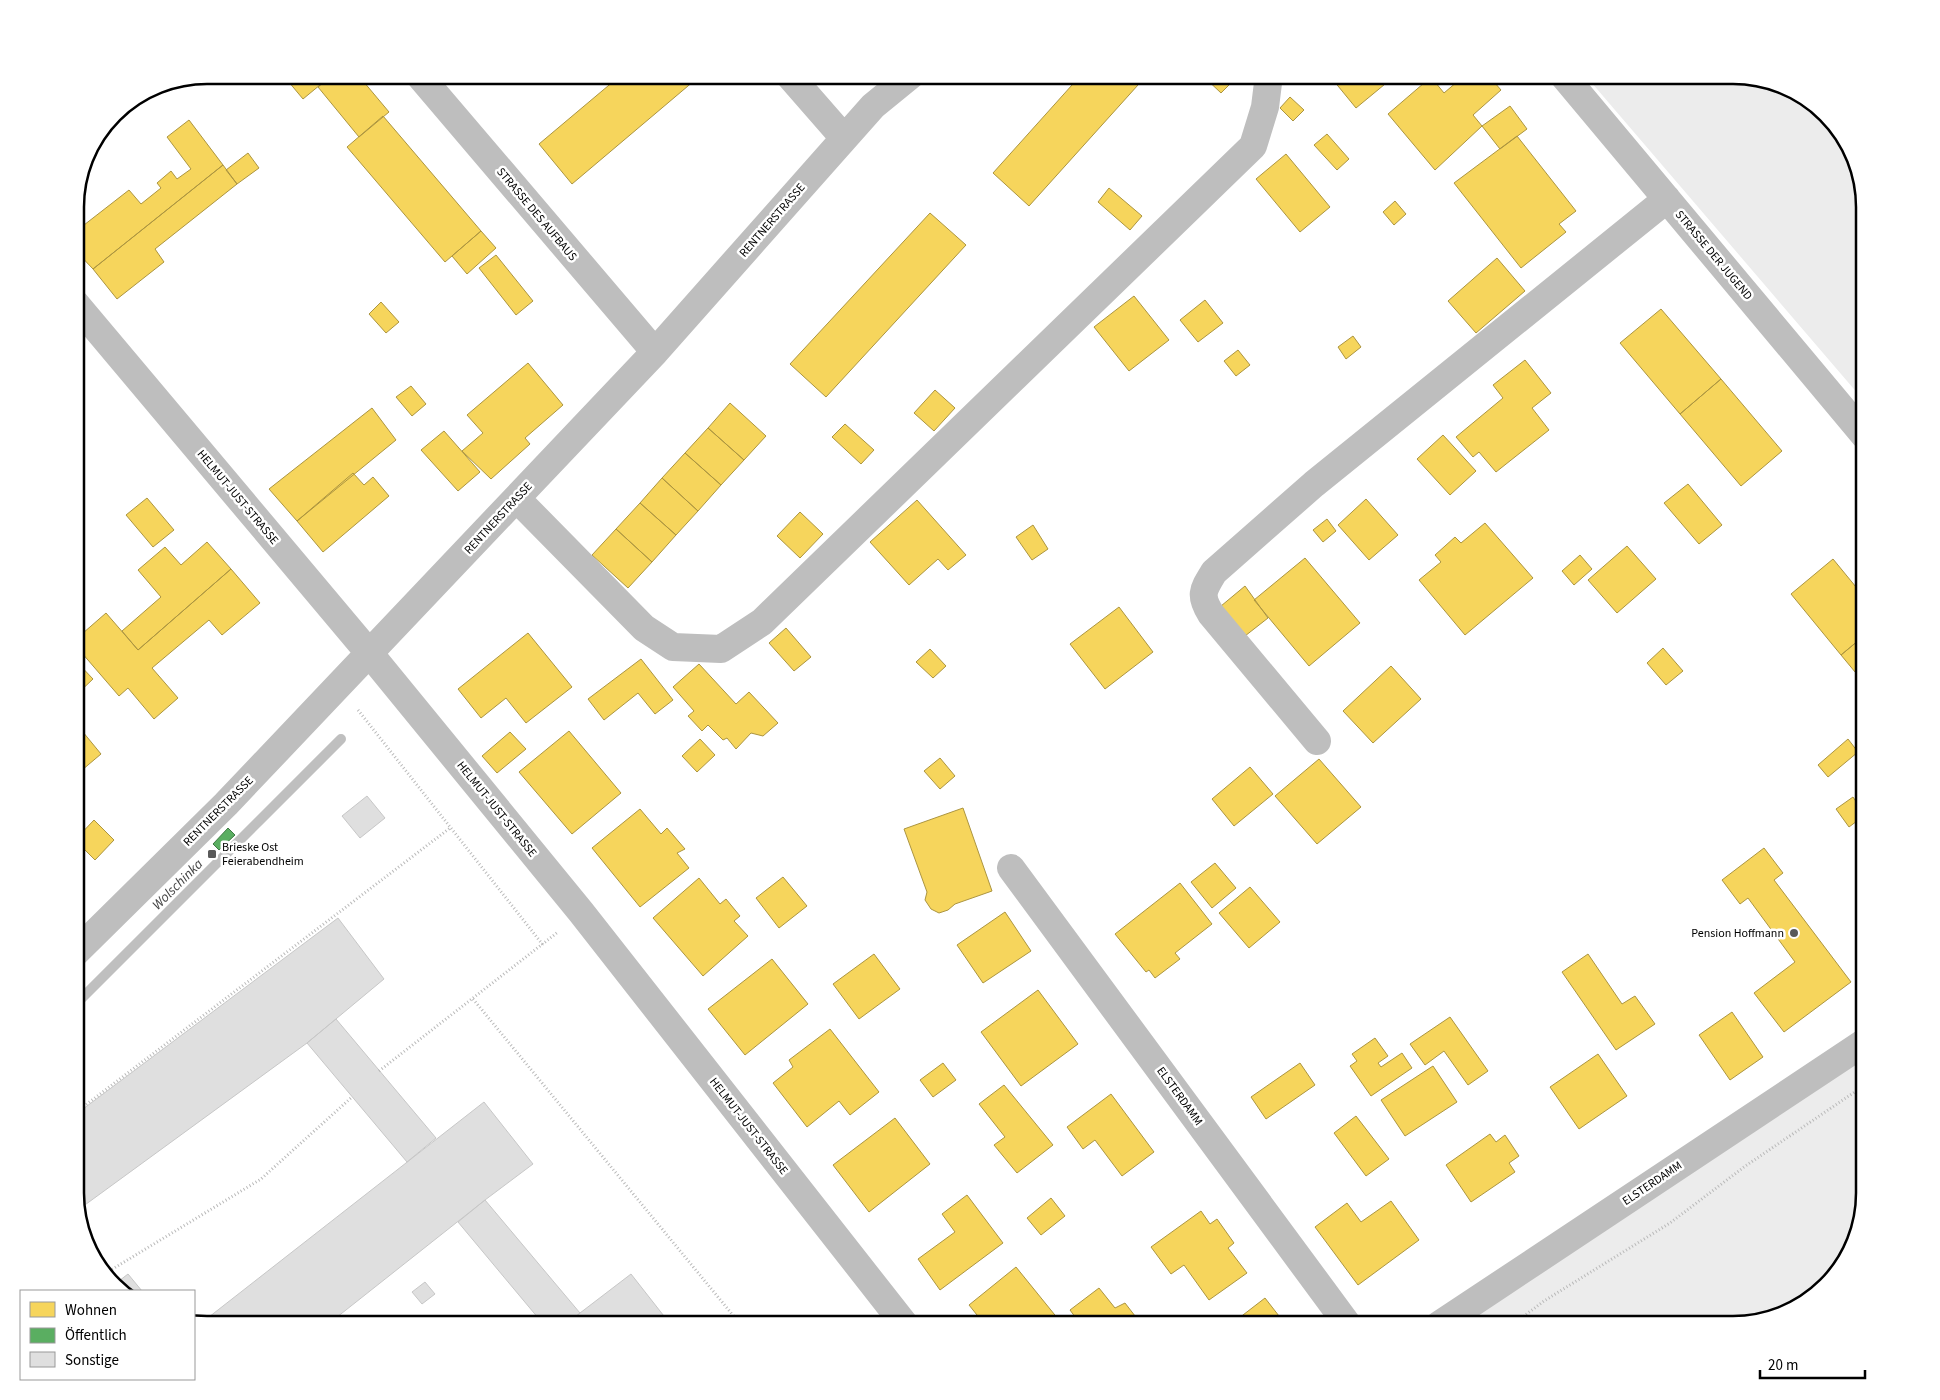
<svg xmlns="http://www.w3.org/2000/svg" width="1940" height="1400" font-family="'Source Sans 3',sans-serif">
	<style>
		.green { fill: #ececec }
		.homes { fill: #f6d55c; stroke: #ac9540 }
		.public { fill: #5aae61; stroke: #3f7a44 }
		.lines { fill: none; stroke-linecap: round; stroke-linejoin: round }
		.stream { stroke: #bfbfbf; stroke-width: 10 }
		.building { fill: #dfdfdf; stroke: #c7c7c7 }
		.path { stroke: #b9b9b9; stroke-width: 3; stroke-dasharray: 1 2.5; stroke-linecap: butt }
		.minor { stroke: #bebebe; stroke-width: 28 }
		.poi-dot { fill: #595959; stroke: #fff; stroke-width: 2 }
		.labels { text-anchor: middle; stroke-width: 5; stroke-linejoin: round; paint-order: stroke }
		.street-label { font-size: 12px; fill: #000; stroke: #fff }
		.poi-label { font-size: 12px; fill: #000; stroke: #fff; text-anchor: start }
		.water-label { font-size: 14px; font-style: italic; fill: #444; stroke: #fff }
		.rim { fill: none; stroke: #000; stroke-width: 2.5 }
	</style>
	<rect width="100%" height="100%" fill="#fff"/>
	<!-- green -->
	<path class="green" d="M1585,75H1733L1775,82L1813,102L1851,148L1865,207V402Z
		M1865,1042V1193L1858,1236L1838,1273L1792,1311L1733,1325H1439Z"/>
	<!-- homes -->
	<path class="homes" d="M283,75H332L303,99Z
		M333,75H358L389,112L359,137L318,87Z
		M621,75H701L572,184L539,144Z
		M1081,75H1147L1029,206L993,173Z
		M1202,75H1229L1234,80L1221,93Z
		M1329,75H1396L1356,108Z
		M1465,75H1488L1501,90L1473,115L1482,126L1435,170L1388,114L1431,77L1444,93Z
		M1290,97L1304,110L1293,121L1280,108Z
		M1510,106L1527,129L1500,149L1482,126Z
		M383,116L481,231L445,262L347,147Z
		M189,120L223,165L93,269L75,250V232L129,190L141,204L161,188L157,183L171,171L177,179L191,169L167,137Z
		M1327,134L1349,159L1337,170L1314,145Z
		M1517,136L1576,211L1559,224L1566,232L1521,268L1454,183Z
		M248,153L259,168L237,184L226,170Z
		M1286,154L1330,207L1300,232L1256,179Z
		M223,165L237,184L155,249L164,262L117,299L93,269Z
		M1109,188L1142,216L1130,230L1098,202Z
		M1395,201L1406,214L1394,225L1383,212Z
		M930,213L966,245L826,397L790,364Z
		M481,231L496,248L467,274L452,256Z
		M496,255L533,301L516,315L479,268Z
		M1497,258L1525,291L1476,333L1448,301Z
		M1134,296L1169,340L1129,371L1094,327Z
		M1205,300L1223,323L1198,342L1180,320Z
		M381,302L399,322L386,333L369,314Z
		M1661,309L1721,379L1680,414L1620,343Z
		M1353,336L1361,347L1346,359L1338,347Z
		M1238,350L1250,365L1236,376L1224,361Z
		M1525,360L1551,393L1532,408L1549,430L1496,472L1479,452L1473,457L1456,437L1503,398L1493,385Z
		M528,363L563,405L525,438L530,444L491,479L462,451L483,433L467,415Z
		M1721,379L1782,451L1741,486L1680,414Z
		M411,386L426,404L412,416L396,397Z
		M935,390L955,408L934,431L914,413Z
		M730,403L766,436L744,460L708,428Z
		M372,408L396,440L297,521L269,489Z
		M845,424L874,450L861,464L832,437Z
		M708,428L744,460L721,485L685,453Z
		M444,431L480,472L458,491L421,450Z
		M1443,435L1476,471L1450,495L1417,459Z
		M685,453L721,485L698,511L662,478Z
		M353,473L364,485L373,477L389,496L323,552L297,521Z
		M662,478L698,511L676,535L640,503Z
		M1688,484L1722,525L1699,544L1664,503Z
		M147,498L174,530L153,547L126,515Z
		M1366,499L1398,535L1369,560L1338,525Z
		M917,500L966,555L948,570L938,559L909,585L870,542Z
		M640,503L676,535L652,562L616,529Z
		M800,512L823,534L800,558L777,536Z
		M1327,519L1336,531L1323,542L1313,530Z
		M1485,523L1533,578L1465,635L1419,580L1441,562L1435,555L1455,537L1461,543Z
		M1033,525L1048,549L1032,560L1016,537Z
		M616,529L652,562L628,588L592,555Z
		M207,542L231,569L138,650L122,631L161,597L138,570L165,547L181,565Z
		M1627,546L1656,579L1617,613L1588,580Z
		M1580,555L1592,569L1574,585L1562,571Z
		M1305,558L1360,623L1309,666L1254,600Z
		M1833,559L1865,598V635L1841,655L1791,594Z
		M231,569L260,603L222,635L209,620L152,668L178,698L154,719L128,688L119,696L75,645V640L106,613L138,650Z
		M1245,586L1268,618L1245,636L1221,606Z
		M1119,607L1153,652L1105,689L1070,644Z
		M786,628L811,657L794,671L769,643Z
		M528,633L572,687L526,723L506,698L481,718L458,689Z
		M1865,635V684L1841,655Z
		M1663,648L1683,671L1666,685L1647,663Z
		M930,649L946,666L933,678L916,662Z
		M641,659L673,700L655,714L638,693L604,720L588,699Z
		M75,660L93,679L75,696Z
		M699,664L736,704L749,692L778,723L763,736L751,733L736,749L727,738L723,740L708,725L702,731L688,716L694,711L673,687Z
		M1391,666L1421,699L1373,743L1343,711Z
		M78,726L101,754L75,776V728Z
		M569,731L621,793L572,834L519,772Z
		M510,732L526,749L497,773L482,756Z
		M700,739L715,755L697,772L682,756Z
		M1848,739L1858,752L1828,777L1818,765Z
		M940,758L955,776L940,789L924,771Z
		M1319,759L1361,807L1317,844L1275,796Z
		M1250,767L1273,794L1234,826L1212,799Z
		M1853,797L1865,815L1849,827L1836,809Z
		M963,808L992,891L955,904L948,910L939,913L931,909L925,900L927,892L904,829Z
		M640,809L661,834L667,828L685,849L677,853L689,868L640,907L592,848Z
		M94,820L114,840L95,860L75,840Z
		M1764,848L1783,873L1774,880L1851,982L1784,1032L1754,993L1795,962L1748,898L1740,904L1722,880Z
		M1215,863L1236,888L1212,908L1191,882Z
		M783,877L807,906L779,928L756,898Z
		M699,878L720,904L726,899L740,916L734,921L748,936L703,976L653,918Z
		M1180,883L1212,924L1175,953L1180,959L1155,978L1149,970L1146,972L1115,934Z
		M1250,887L1280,922L1249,948L1219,913Z
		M1005,912L1031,951L983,983L957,945Z
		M874,954L900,989L859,1019L833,984Z
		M1588,954L1622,1004L1635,996L1655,1024L1616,1050L1562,972Z
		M772,959L808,1004L745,1055L708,1009Z
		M1038,990L1078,1044L1021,1086L981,1032Z
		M1732,1012L1763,1057L1730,1080L1699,1035Z
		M1450,1017L1488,1071L1468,1085L1444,1051L1425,1065L1410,1044Z
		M830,1029L879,1092L850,1115L839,1101L807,1127L773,1083L793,1067L789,1060Z
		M1375,1038L1388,1056L1378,1063L1381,1067L1402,1053L1412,1068L1371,1096L1350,1066L1357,1061L1352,1054Z
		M1598,1054L1627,1096L1579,1129L1550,1087Z
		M943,1063L956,1080L933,1097L920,1080Z
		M1300,1063L1315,1085L1266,1119L1251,1097Z
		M1433,1066L1457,1102L1405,1136L1381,1100Z
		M1004,1085L1053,1145L1017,1173L994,1145L1005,1137L979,1104Z
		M1111,1094L1154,1152L1122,1176L1095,1140L1083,1149L1067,1127Z
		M1356,1116L1389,1159L1366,1176L1334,1133Z
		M895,1118L930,1164L869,1212L833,1165Z
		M1490,1134L1496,1142L1505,1135L1519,1156L1509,1163L1515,1172L1471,1202L1446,1165Z
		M967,1195L1003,1243L940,1290L918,1259L955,1232L942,1214Z
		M1051,1198L1065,1216L1041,1235L1027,1218Z
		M1391,1201L1419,1240L1358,1285L1315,1227L1347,1203L1361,1222Z
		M1201,1211L1210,1224L1217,1219L1234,1243L1228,1248L1247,1273L1209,1300L1184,1265L1171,1274L1151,1247Z
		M1016,1267L1063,1325H985L969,1305Z
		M1099,1288L1115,1308L1125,1303L1142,1325H1081L1070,1310Z
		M1265,1298L1286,1325H1230Z"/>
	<!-- public -->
	<path class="public" d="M228,828L235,835L219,850L213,844Z"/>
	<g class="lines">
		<!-- stream -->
		<path class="stream" d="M75,1005L341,739"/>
	</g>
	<!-- building -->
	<path class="building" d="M367,796L385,818L360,838L342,816Z
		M338,918L384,979L307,1043L78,1210L75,1201V1115Z
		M336,1019L436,1138L407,1162L307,1043Z
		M484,1102L533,1164L485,1200L327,1325L200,1324Z
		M485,1200L580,1313L566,1325H544L458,1222Z
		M128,1274L142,1291H121L115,1284Z
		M631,1274L671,1325H566L580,1313Z
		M425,1282L435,1294L422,1304L412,1292Z"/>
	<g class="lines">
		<!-- path -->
		<path class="path" d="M1858,468L1865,476
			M358,710L543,945
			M473,999L741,1325
			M379,1071L558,932
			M75,1113L450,828
			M106,1273L261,1179L352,1097
			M1512,1325L1544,1301L1670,1223L1744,1167L1865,1085"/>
		<!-- minor -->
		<path class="minor" d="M419,75L655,352
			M789,75L844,138
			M1563,75L1865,436
			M75,303L370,654L581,912L905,1325
			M517,499L644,628L673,647L721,649L762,622L1253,146L1265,107L1269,75
			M1317,741L1211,614C1199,595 1203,590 1214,572L1314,484L1667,199
			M1011,868L1348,1325
			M75,953L226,804L655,352L873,106L911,75
			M1439,1325L1865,1042"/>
	</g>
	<!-- markers -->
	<g class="poi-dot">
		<rect x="207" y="849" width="10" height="10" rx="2.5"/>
		<circle cx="1794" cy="933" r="5"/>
	</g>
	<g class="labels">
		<!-- street labels -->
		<g class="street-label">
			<text transform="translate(537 214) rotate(50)" y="4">STRASSE DES AUFBAUS</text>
			<text transform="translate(772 220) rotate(-49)" y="4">RENTNERSTRASSE</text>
			<text transform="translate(1714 255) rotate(50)" y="4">STRASSE DER JUGEND</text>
			<text transform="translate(238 497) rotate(50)" y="4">HELMUT-JUST-STRASSE</text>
			<text transform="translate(498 518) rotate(-47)" y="4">RENTNERSTRASSE</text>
			<text transform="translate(497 809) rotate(51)" y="4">HELMUT-JUST-STRASSE</text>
			<text transform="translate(218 811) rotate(-45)" y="4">RENTNERSTRASSE</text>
			<text transform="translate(1180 1096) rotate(54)" y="4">ELSTERDAMM</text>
			<text transform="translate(749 1126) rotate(52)" y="4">HELMUT-JUST-STRASSE</text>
			<text transform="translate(1652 1183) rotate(-34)" y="4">ELSTERDAMM</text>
		</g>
		<!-- poi labels -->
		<g class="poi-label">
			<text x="222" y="851">Brieske Ost<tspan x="222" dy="14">Feierabendheim</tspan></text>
			<text x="1784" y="937" text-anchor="end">Pension Hoffmann</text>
		</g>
		<!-- water labels -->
		<g class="water-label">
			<text transform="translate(177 884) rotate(-45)" y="5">Wolschinka</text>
		</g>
	</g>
	<!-- crop -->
	<path d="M0 0H1940V1400H0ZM207 84H1733A123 123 0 0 1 1856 207V1193A123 123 0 0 1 1733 1316H207A123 123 0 0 1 84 1193V207A123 123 0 0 1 207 84Z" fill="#fff" fill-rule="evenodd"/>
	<path class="rim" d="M207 84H1733A123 123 0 0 1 1856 207V1193A123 123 0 0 1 1733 1316H207A123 123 0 0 1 84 1193V207A123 123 0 0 1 207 84Z"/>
	<!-- legend -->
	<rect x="20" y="1290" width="175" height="90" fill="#ffffff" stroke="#999999"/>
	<rect x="30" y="1302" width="25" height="15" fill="#f6d55c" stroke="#999999"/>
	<text x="65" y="1315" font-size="15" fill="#000000">Wohnen</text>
	<rect x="30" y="1328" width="25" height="15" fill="#5aae61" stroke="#999999"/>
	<text x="65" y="1340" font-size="15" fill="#000000">Öffentlich</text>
	<rect x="30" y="1352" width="25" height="15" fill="#dfdfdf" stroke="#999999"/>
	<text x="65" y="1365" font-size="15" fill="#000000">Sonstige</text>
	<!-- scale -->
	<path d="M1760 1370v8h105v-8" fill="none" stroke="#000000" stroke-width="2.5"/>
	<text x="1768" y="1370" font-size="15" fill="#000000" stroke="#ffffff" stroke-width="4" paint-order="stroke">20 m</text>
</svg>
